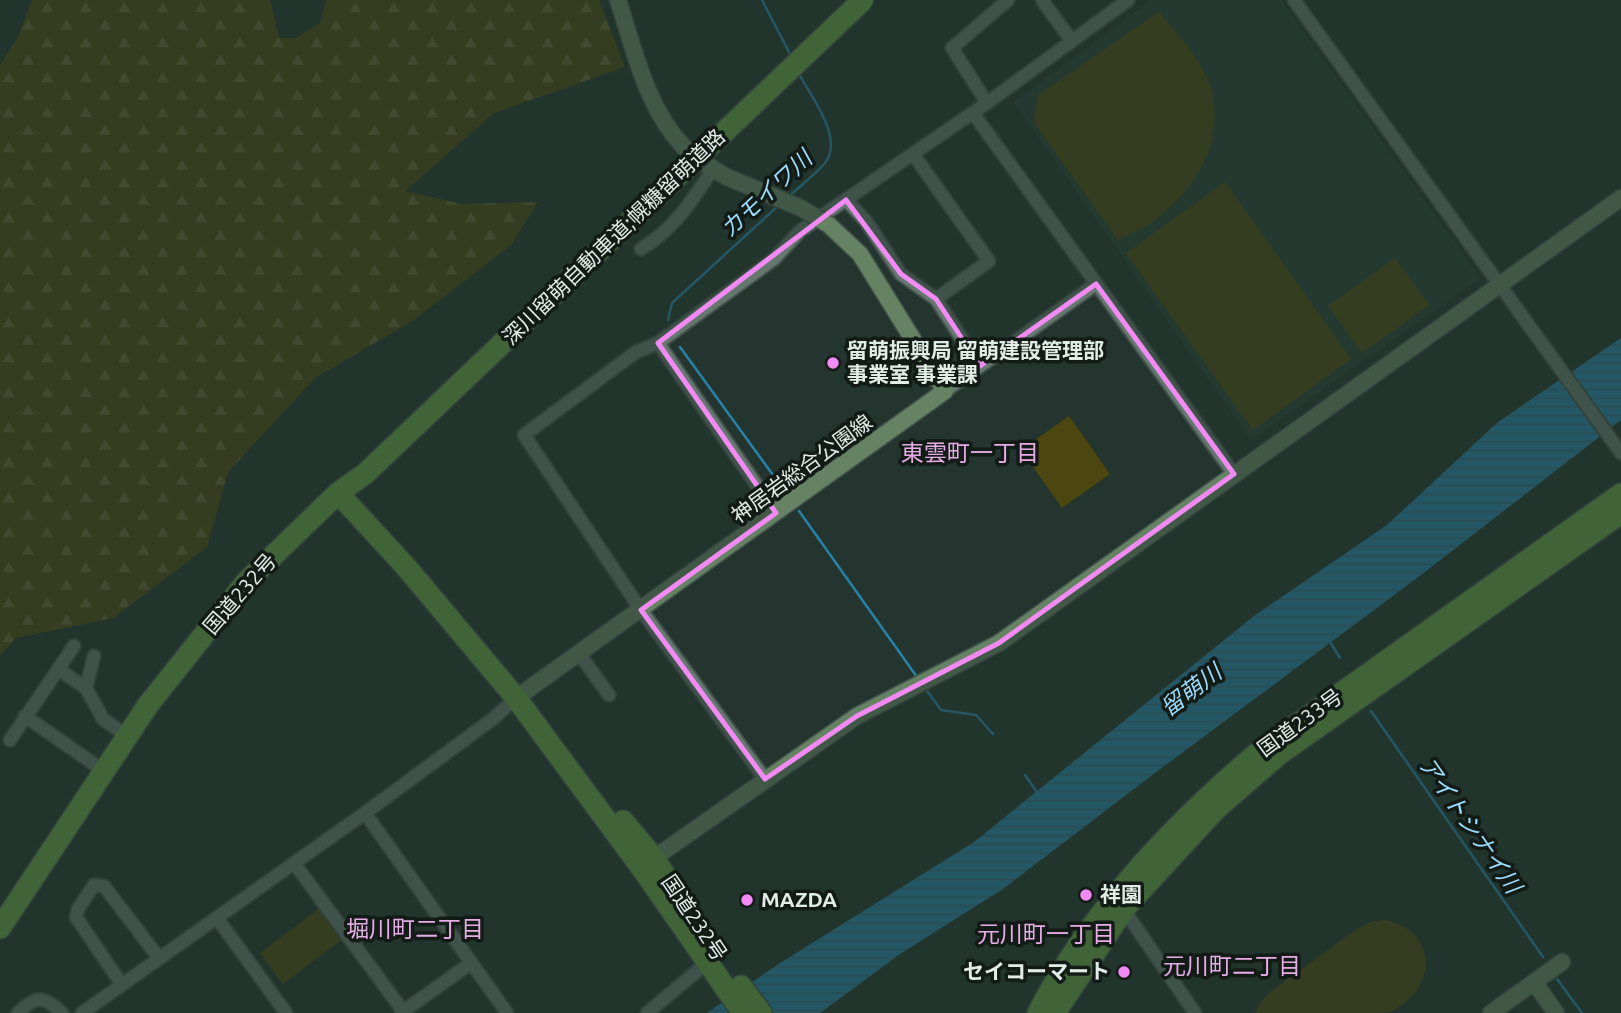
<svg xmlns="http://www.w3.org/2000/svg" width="1621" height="1013" font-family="Ubuntu,'Noto Sans JP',sans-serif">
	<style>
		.built { fill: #274137 }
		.forest { fill: url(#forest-firs) }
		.green { fill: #4c4710 }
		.water { fill: url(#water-rules) }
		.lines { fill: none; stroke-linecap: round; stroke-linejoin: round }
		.stream { stroke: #2781a8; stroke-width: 2.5 }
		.street-casing { stroke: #43534c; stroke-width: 16 }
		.secondary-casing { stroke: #43534c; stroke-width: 19 }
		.highway-casing { stroke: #43534c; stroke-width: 24 }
		.street { stroke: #657870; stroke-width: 12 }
		.secondary { stroke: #658363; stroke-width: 16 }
		.highway { stroke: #649d45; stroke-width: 21 }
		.secondary-bridge-casing { stroke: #43534c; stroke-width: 19; stroke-linecap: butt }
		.highway-bridge-casing { stroke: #43534c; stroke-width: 24; stroke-linecap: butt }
		.secondary-bridge { stroke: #658363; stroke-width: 16 }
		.highway-bridge { stroke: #649d45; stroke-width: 21 }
		.marked { fill: none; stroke: #f28af3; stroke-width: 5; stroke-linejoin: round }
		.poi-dot { fill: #f28af3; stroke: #131b17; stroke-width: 2.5 }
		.labels { text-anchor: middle; stroke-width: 7; stroke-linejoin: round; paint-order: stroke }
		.street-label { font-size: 21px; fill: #e1ece7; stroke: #131b17 }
		.poi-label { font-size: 21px; font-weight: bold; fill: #e1ece7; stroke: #131b17; text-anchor: start }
		.water-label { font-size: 23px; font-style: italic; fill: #9cdcfd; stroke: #131b17 }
		.neighbourhood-label { font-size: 23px; fill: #e5ace5; stroke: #131b17 }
	</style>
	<defs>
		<pattern id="forest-firs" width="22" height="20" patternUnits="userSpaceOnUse" patternTransform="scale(1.75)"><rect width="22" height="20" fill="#4c4710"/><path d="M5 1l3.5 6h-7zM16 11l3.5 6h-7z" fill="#666233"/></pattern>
		<pattern id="water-rules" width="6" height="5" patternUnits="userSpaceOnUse" patternTransform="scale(1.75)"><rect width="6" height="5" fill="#2781a8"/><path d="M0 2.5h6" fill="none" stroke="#336a80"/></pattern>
	</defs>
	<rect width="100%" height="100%" fill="#23352e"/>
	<!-- built -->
	<path class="built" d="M1151,0H1281L1480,278L1251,440L1014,102Z"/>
	<!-- forest -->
	<path class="forest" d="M32,0H270L279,38H296L320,23L327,0H599L625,67L494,113L405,191L462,204L538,202L511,245L414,320L315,378L228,472L207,547L113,618L16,638L0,656V65L17,39Z"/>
	<!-- green -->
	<path class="green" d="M1159,12C1176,33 1199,56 1209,83C1228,139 1196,190 1152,222C1142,230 1129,234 1118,240L1034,122L1038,95Z
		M1225,182L1351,359L1253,430L1126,253Z
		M1395,258L1429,305L1362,353L1328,306Z
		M1069,416L1110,474L1062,508L1021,450Z
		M321,907L344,938L283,984L260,953Z
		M1385,920C1404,924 1418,932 1424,952C1432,977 1412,1002 1390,1012C1382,1013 1367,1013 1358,1013C1323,1013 1289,1013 1255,1013L1260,1003L1270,992L1357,929L1370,922Z"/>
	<!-- water -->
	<path class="water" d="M1621,338V420L1421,575L1147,779L1003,889L900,954L820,1013H707L777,965L974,842L1254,616L1387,525L1498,422Z"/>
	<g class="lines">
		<!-- stream -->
		<path class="stream" d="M762,0L791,56
			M788,197C800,186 815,175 825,163C845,138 809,94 798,72
			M668,320L672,303L778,206
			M680,347L786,493
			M799,511L917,677
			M1329,640L1340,658
			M925,688L941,710L976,715L993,734
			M1371,711L1543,957
			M1025,775L1037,792
			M1557,979L1582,1013"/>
		<defs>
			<path id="street" d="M1042,0L1071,40
				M1294,0L1621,453
				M987,103L952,48L1008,0
				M973,113L1234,474
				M913,154L989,261L936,299
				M846,200L866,221L901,274L936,299L980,366
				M641,249C675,228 691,202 713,169
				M658,343L776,513
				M945,391L1096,284
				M580,655L609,695
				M58,669L86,688L103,719L127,736
				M86,688L94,656
				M25,716L104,771
				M10,740L74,646
				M765,779L641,610L524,435L636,352L658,343L774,259L800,231L987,103L1128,0
				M365,813L507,1013
				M294,863L403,1011
				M1122,907L1195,1013
				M217,918L286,1013
				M122,985L76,917L78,909L94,885L104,886L159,958
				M18,1013C35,996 43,995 62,1013
				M82,1013L365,813L494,718L516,698
				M401,1013L471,963
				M647,1013L707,963"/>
			<path id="secondary" d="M618,0C634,49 646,106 682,145C694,158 712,168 727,177
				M516,698L945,391L860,254L829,225
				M647,863L857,716L999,643L1621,198
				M1534,982L1556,1013
				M1491,1013L1562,962"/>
			<path id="highway" d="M338,493L407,568L516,698L641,867L743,1013
				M623,821L654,858L680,899
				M0,928L148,705L246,582L338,493L366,473L678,176
				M741,986L761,1013
				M1038,1013C1091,910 1173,824 1261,750L1621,494
				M1055,1013L1124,909L1216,809L1278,755L1621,513"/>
		</defs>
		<!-- street casing -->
		<use href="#street" class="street-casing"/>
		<!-- secondary casing -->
		<use href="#secondary" class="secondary-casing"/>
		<!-- highway casing -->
		<use href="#highway" class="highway-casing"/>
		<!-- street -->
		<use href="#street" class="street"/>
		<!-- secondary -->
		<use href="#secondary" class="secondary"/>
		<!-- highway -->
		<use href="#highway" class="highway"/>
		<defs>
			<path id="secondary-bridge" d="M727,177L801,208L829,225"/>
			<path id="highway-bridge" d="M678,176L863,0"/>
		</defs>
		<!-- secondary-bridge casing -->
		<use href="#secondary-bridge" class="secondary-bridge-casing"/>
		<!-- highway-bridge casing -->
		<use href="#highway-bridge" class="highway-bridge-casing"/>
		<!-- secondary-bridge -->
		<use href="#secondary-bridge" class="secondary-bridge"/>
		<!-- highway-bridge -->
		<use href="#highway-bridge" class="highway-bridge"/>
	</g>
	<!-- marked area -->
	<path d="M0 0H1621V1013H0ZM846,200L901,274L936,299L980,366L1096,284L1234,474L999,643L857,716L765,779L641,610L776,513L658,343Z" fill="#23352e" fill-opacity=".55" fill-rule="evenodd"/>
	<path class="marked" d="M846,200L901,274L936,299L980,366L1096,284L1234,474L999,643L857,716L765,779L641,610L776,513L658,343Z"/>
	<!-- markers -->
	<g class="poi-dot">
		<circle cx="833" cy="363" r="7"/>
		<circle cx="1086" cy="895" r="7"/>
		<circle cx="747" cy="900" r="7"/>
		<circle cx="1124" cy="972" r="7"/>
	</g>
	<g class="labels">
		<!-- street labels -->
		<g class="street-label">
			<text transform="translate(614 237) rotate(-44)" y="7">深川留萌自動車道;幌糠留萌道路</text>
			<text transform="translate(802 469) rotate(-36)" y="7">神居岩総合公園線</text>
			<text transform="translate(240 594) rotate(-49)" y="7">国道232号</text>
			<text transform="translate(1300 723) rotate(-36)" y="7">国道233号</text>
			<text transform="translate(694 918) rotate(56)" y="7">国道232号</text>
		</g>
		<!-- poi labels -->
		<g class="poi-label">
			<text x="847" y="358">留萌振興局 留萌建設管理部<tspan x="847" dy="24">事業室 事業課</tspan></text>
			<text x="1100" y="902">祥園</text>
			<text x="761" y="907">MAZDA</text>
			<text x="1110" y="979" text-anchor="end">セイコーマート</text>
		</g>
		<!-- water labels -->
		<g class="water-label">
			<text transform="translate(766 194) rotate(-43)" y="8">カモイワ川</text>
			<text transform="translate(1191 690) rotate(-37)" y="8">留萌川</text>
			<text transform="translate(1470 825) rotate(55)" y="8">アイトシナイ川</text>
		</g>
		<!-- neighbourhood labels -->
		<g class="neighbourhood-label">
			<text x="970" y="461">東雲町一丁目</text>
			<text x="415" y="937">堀川町二丁目</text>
			<text x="1046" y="942">元川町一丁目</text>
			<text x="1232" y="974">元川町二丁目</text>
		</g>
	</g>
</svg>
